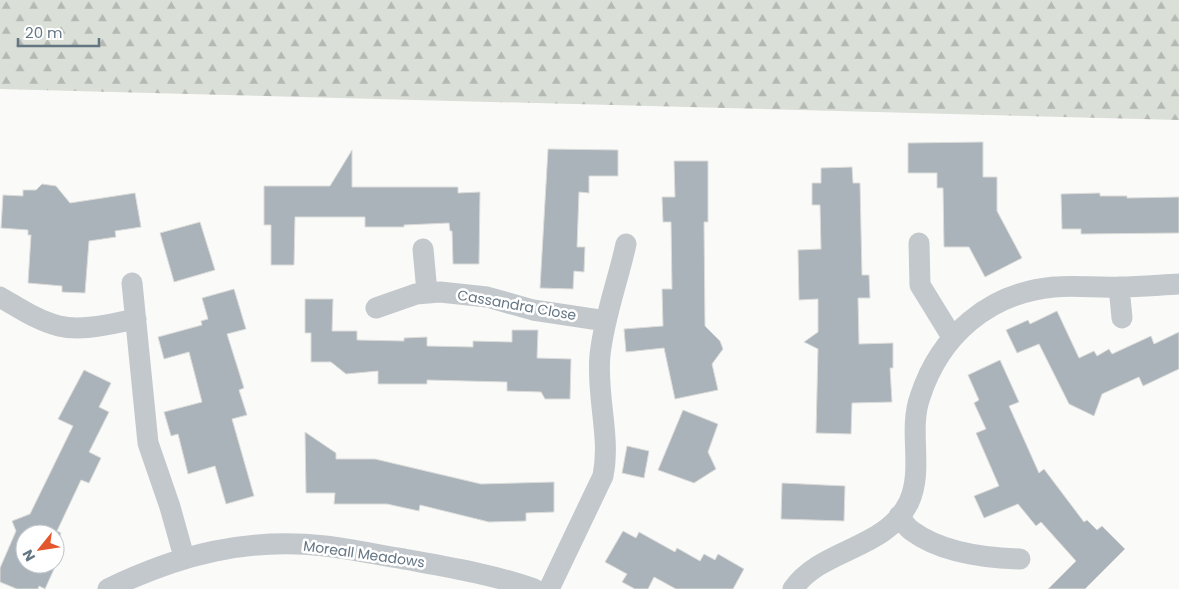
<svg xmlns="http://www.w3.org/2000/svg" width="1179" height="589" font-family="Poppins,sans-serif">
	<style>
		.forest { fill: url(#forest-firs) }
		.building { fill: #aab3b9; stroke: #dcdcda }
		.lines { fill: none; stroke-linecap: round; stroke-linejoin: round }
		.street { stroke: #c3c8cc; stroke-width: 21 }
		.labels { text-anchor: middle; stroke-width: 5; stroke-linejoin: round; paint-order: stroke }
		.street-label { font-size: 14px; fill: #657683; stroke: #fff }
	</style>
	<defs>
		<pattern id="forest-firs" width="22" height="20" patternUnits="userSpaceOnUse" patternTransform="scale(1.25)"><rect width="22" height="20" fill="#dadfd7"/><path d="M5 1l3.5 6h-7zM16 11l3.5 6h-7z" fill="#b4b9b4"/></pattern>
	</defs>
	<rect width="100%" height="100%" fill="#fafaf8"/>
	<!-- forest -->
	<path class="forest" d="M0,0H1179V120L0,89Z"/>
	<!-- building -->
	<path class="building" d="M983,142V177H997V211L1022,258L985,277L969,247H944L943,188H937V173H908V143Z
		M548,149L618,150V176H589V193L579,192L577,247H585L584,272L574,271L573,289L540,288Z
		M352,150V187H458V193L480,192L479,264H453L452,231H450L449,223L404,225V227H365V217H295L294,265H271V225H264V186H330Z
		M674,161H708V222H704L705,326L720,341L723,349L712,364L718,390L675,399L664,348L626,352L624,329L663,326L662,289H672L671,222H663L662,197H675Z
		M852,167L853,183H860L862,275H869L870,298H858L859,344L893,343V368H890L892,402L852,403L851,434L816,433L818,349L804,342L818,332V299L799,300L798,250L821,249L820,205H812V183H821V168Z
		M42,184L56,186L70,203L135,193L141,227L115,231L116,237L89,241L85,293L62,292V286L28,283L31,235H28V230L1,228L3,195L23,196V190H36Z
		M1100,193V196H1127V198L1179,197V233L1081,234V229H1062L1061,194Z
		M200,222L215,270L174,282L160,233Z
		M234,289L246,329L227,334L244,388L239,390L247,415L232,419L254,496L226,504L215,466L188,474L178,434L171,436L164,412L202,402L189,352L164,359L158,337L202,325L201,321L208,319L202,298Z
		M305,299H333L332,331H357V340L404,341V338L427,337V346L473,347V341L512,342V330H538L537,358L571,359L570,399H545L541,392L507,391V382L427,380V384H378V371L346,374L331,362H311V333H305Z
		M1057,311L1079,358L1094,351L1097,356L1109,349L1112,354L1151,336L1154,344L1179,332V369L1143,386L1139,377L1102,394L1094,416L1069,404L1039,344L1017,353L1006,330L1028,320L1030,324Z
		M1000,360L1019,402L1009,406L1039,473L1044,469L1084,522L1087,520L1097,530L1102,526L1125,549L1085,589H1048L1076,561L1041,522L1036,526L1018,504L984,518L974,496L999,486L976,433L986,429L974,403L979,400L968,375Z
		M84,370L111,383L99,407L109,412L89,452L101,458L89,483L81,480L57,531L61,533L55,548V534H25V564H49L55,567L45,589L39,586L38,589H17L0,582V568L16,531L12,521L30,514L73,426L58,419Z
		M683,410L718,424L708,452L716,469L694,483L658,470Z
		M305,432L336,453V459H375L481,484L554,482V512L526,513V521L489,522L420,505L419,511L387,504H334L335,493H306Z
		M627,446L649,451L644,478L622,473Z
		M782,483L845,486L844,521L781,519Z
		M623,531L636,538L639,532L675,552L677,548L700,561L704,554L715,560L718,554L744,569L733,589H676L654,577L648,589H635L622,582L627,574L605,562Z"/>
	<g class="lines">
		<!-- street -->
		<path class="street" d="M919,243L920,285L952,337
			M423,249L427,292
			M132,283L148,443L170,507L184,557
			M1119,287L1122,318
			M0,297C19,308 38,321 59,326C83,332 113,323 136,319
			M376,308L416,294L440,292L487,297L533,310L606,321
			M899,516C903,521 907,528 912,531C942,553 985,558 1020,559
			M108,589C178,555 247,537 325,546C352,549 378,555 404,559C448,567 492,574 534,589
			M549,589L603,476C611,436 596,396 600,355C604,317 618,281 626,244
			M793,589C821,548 886,550 909,502C924,469 908,431 920,397C940,335 989,293 1054,287C1076,285 1097,288 1119,287C1139,287 1159,285 1179,284"/>
	</g>
	<g class="labels">
		<!-- street labels -->
		<g class="street-label">
			<text transform="translate(517 305) rotate(10)" y="5">Cassandra Close</text>
			<text transform="translate(364 554) rotate(8)" y="5">Moreall Meadows</text>
		</g>
	</g>
	<!-- north arrow -->
	<g transform="translate(40 549) rotate(240)"><circle r="24" fill="#ffffff" stroke="#c1c8cd"/>
	<path d="M0-4L9 19L0 12L-9 19Z" fill="#e4572e"/>
	<text y="-8" font-size="14" font-weight="bold" text-anchor="middle" fill="#657683">N</text>
	</g>
	<!-- scale -->
	<path d="M18 38v8h81v-8" fill="none" stroke="#657683" stroke-width="2.5"/>
	<text x="25" y="38" font-size="15" fill="#657683" stroke="#ffffff" stroke-width="4" paint-order="stroke">20 m</text>
</svg>
